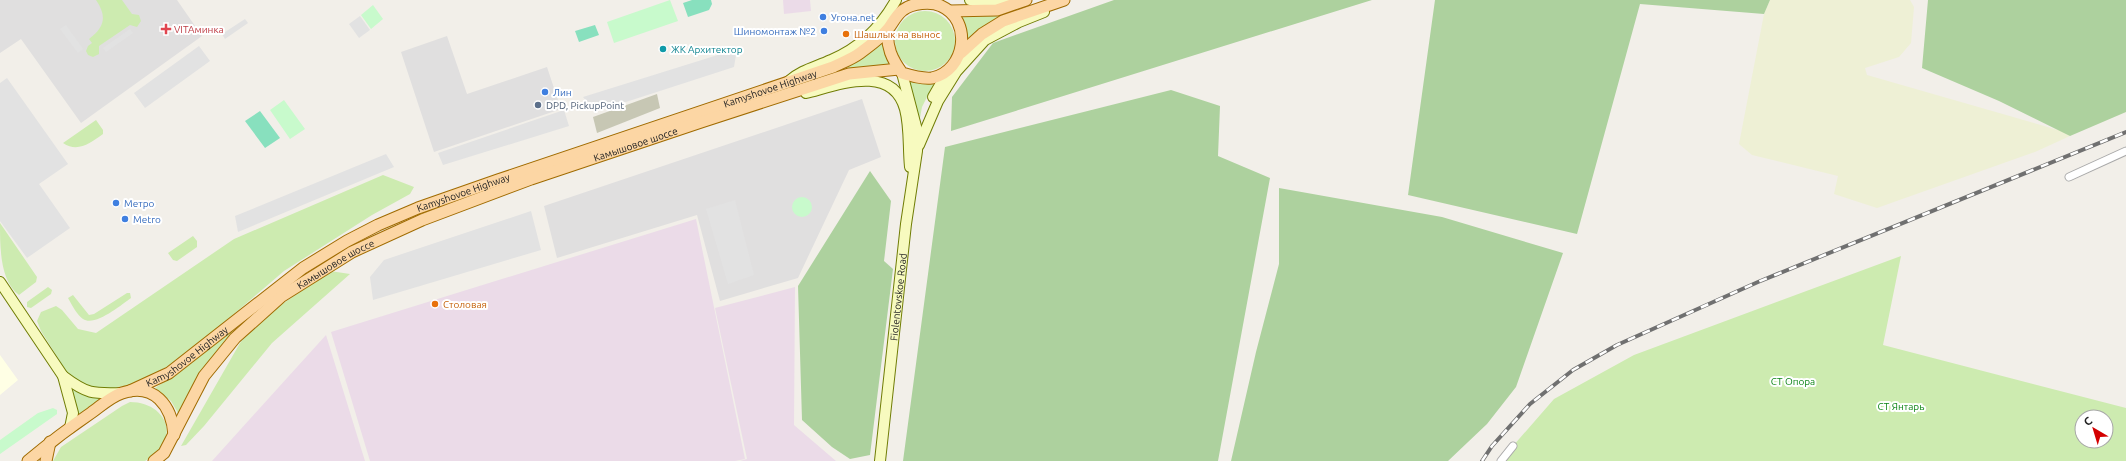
<svg xmlns="http://www.w3.org/2000/svg" width="2126" height="461" font-family="Ubuntu,sans-serif">
	<style>
		.residential { fill: #e0dfdf }
		.industrial { fill: #ebdbe8 }
		.education { fill: #ffffe5 }
		.construction { fill: #c7c7b4 }
		.farmland { fill: #eef0d5 }
		.grass { fill: #cdebb0; fill-rule: evenodd }
		.forest { fill: #add19e }
		.park { fill: #c8facc }
		.pitch { fill: #88e0be }
		.parking { fill: #e2e2e2 }
		.lines { fill: none; stroke-linecap: round; stroke-linejoin: round }
		.street-casing { stroke: #a9a9a9; stroke-width: 9 }
		.secondary-casing { stroke: #707d05; stroke-width: 12 }
		.primary-casing { stroke: #a06b00; stroke-width: 13 }
		.street { stroke: #fff; stroke-width: 7 }
		.secondary { stroke: #f7fabf; stroke-width: 10 }
		.primary { stroke: #fcd6a4; stroke-width: 11 }
		.rail-casing { stroke: #707070; stroke-width: 4 }
		.rail { stroke: #fff; stroke-width: 2.5; stroke-dasharray: 8; stroke-linecap: butt }
		.shop-dot { fill: #3f7fe0; stroke: #fff; stroke-width: 1.5 }
		.health-dot { fill: #e0444e; stroke: #fff; stroke-width: 1.5 }
		.food-dot { fill: #e8710a; stroke: #fff; stroke-width: 1.5 }
		.culture-dot { fill: #0f9aa8; stroke: #fff; stroke-width: 1.5 }
		.service-dot { fill: #5c6f8a; stroke: #fff; stroke-width: 1.5 }
		.labels { text-anchor: middle; stroke-width: 4; stroke-linejoin: round; paint-order: stroke }
		.shop-label { font-size: 10px; fill: #366cbe; stroke: #fff; text-anchor: start }
		.health-label { font-size: 10px; fill: #be3a42; stroke: #fff; text-anchor: start }
		.food-label { font-size: 10px; fill: #c56008; stroke: #fff; text-anchor: start }
		.culture-label { font-size: 10px; fill: #0d838f; stroke: #fff; text-anchor: start }
		.street-label { font-size: 10px; fill: #222; stroke: #fff }
		.service-label { font-size: 10px; fill: #4e5e75; stroke: #fff; text-anchor: start }
		.park-label { font-size: 10px; fill: #0c8416; stroke: #fff }
	</style>
	<rect width="100%" height="100%" fill="#f2efe9"/>
	<!-- residential -->
	<path class="residential" d="M0,0H177L202,36L81,123L21,39L0,53Z
		M447,36L467,94L547,67L561,109L434,152L401,52Z
		M862,99L881,157L849,170L798,278L720,301L697,215L557,258L544,206Z"/>
	<!-- industrial -->
	<path class="industrial" d="M783,0H810L811,11L784,14Z
		M696,219L745,459L735,461H370L331,332Z
		M795,287L794,425L836,461H740L747,459L715,308Z
		M326,335L365,461H212Z"/>
	<!-- education -->
	<path class="education" d="M0,355L18,380L0,395Z"/>
	<!-- construction -->
	<path class="construction" d="M657,94L660,108L597,133L593,117Z"/>
	<!-- farmland -->
	<path class="farmland" d="M1770,0H1910L1914,7L1911,43L1899,57L1865,68L1867,75L2065,132L2070,136L2035,152L1877,208L1834,194L1838,176L1752,155L1739,144L1764,14Z"/>
	<!-- grass -->
	<path class="grass" d="M96,0H122L132,14L139,15L141,21L137,27L130,25L99,46V54L93,57L88,55L86,51L88,46L92,43L89,39C105,27 107,16 96,0Z
		M895 41a30 30 0 1 1 60 0a30 30 0 1 1-60 0Z
		M1009,12L1010,14L988,23L966,41L958,17L986,16Z
		M883,41L884,52L891,66L847,70L846,67L861,60Z
		M907,80L920,84L935,81L922,107L920,118L917,119Z
		M96,120L103,130V134C90,143 78,153 63,143Z
		M383,175L414,187L410,194L372,215L284,271L185,356L137,384L101,390L90,387L70,377L41,331L37,321L41,312L56,306L62,310L78,329L96,333L234,239Z
		M0,223L37,277L36,282L19,295C0,281 0,248 0,223Z
		M193,236L197,241V247L177,261L173,260L168,253Z
		M1901,256L1883,345L2126,408V461H1502L1513,446L1554,399L1634,355ZM2082,417H2106V441H2082Z
		M330,271L350,274L272,343L204,426L186,445L181,446L240,343L253,327L275,309Z
		M48,287L52,290L51,294L31,308L27,307V302Z
		M127,293H130L131,298C121,305 95,327 83,319C77,315 72,305 68,298L73,295L89,315L94,314Z
		M234,328L236,330L201,370L178,413L171,401L155,388L188,366Z
		M68,383L85,394L102,399L75,417Z
		M130,402C159,402 179,427 158,452C155,456 149,458 145,461H53L61,447L122,406Z"/>
	<!-- forest -->
	<path class="forest" d="M1114,0H1372L951,131L952,97L993,43Z
		M1435,0H1770L1764,14L1640,4L1577,234L1408,195Z
		M1928,0H2126V112L2070,136L1999,101L1922,68Z
		M1171,90L1220,106L1218,156L1270,178L1218,461H903L945,147Z
		M870,171L891,201L884,261L893,269L870,455L850,459L832,447L802,420L798,286Z
		M1279,188L1442,217L1563,253L1516,387L1487,424L1448,461H1231L1256,352L1279,264Z"/>
	<!-- park -->
	<path class="park" d="M670,0L678,21L614,43L607,22Z
		M373,5L383,19L371,29L361,15Z
		M284,100L305,129L290,139L270,110Z
		M792 207a10 10 0 1 1 20 0a10 10 0 1 1-20 0Z
		M53,408L57,410V414L0,454V440L38,413Z"/>
	<!-- pitch -->
	<path class="pitch" d="M692,0H711L712,4L709,10L688,17L683,3Z
		M595,25L599,35L579,42L575,31Z
		M260,111L280,138L265,148L245,121Z"/>
	<!-- parking -->
	<path class="parking" d="M360,16L370,30L359,38L349,24Z
		M245,19L248,23L225,39L222,34Z
		M66,25L83,49L78,53L60,29Z
		M130,29L133,33L106,52L103,48Z
		M199,46L210,61L145,108L134,93Z
		M737,49L734,67L595,112L583,97Z
		M7,78L68,164L39,184L70,228L27,258L0,221V83Z
		M564,110L569,126L443,165L438,153Z
		M386,154L394,167L238,232L235,216Z
		M735,200L754,275L728,284L706,209Z
		M531,211L541,250L373,300L370,277L384,260Z"/>
	<g class="lines">
		<defs>
			<path id="street" d="M2069,177L2126,151
				M1501,461L1513,446"/>
			<g id="secondary">
				<path d="M970,0L991,2L1013,0"/>
				<path d="M789,81C801,70 816,67 831,60C860,48 881,27 896,0"/>
				<path d="M806,93C838,85 892,63 905,109C910,128 908,147 910,167"/>
				<path d="M933,97L948,71"/>
				<path d="M919,145L938,101L956,72L985,40L1019,22L1044,12"/>
				<path d="M0,282L63,376L73,413L70,428"/>
				<path d="M63,376C87,394 92,394 122,393"/>
				<path id="s1" d="M880,461L906,224L917,151L918,134L902,73"/>
			</g>
			<g id="primary">
				<path d="M950,11L997,10L1026,0"/>
				<path d="M961,53L982,34L1003,21L1064,0"/>
				<path id="s2" d="M130,391L169,373L303,268L347,241L378,225L418,208L498,180L833,67C841,63 852,59 860,53C869,46 881,38 888,29C893,23 896,15 903,10C912,3 931,1 941,6C973,20 966,71 932,78C922,79 912,76 902,73C892,59 886,47 888,29"/>
				<path d="M28,461C48,444 69,428 91,413C101,406 110,397 122,393C154,382 172,406 174,435"/>
				<path d="M46,461L50,442"/>
				<path id="s3" d="M154,461L164,453L204,376L235,338L282,296L352,252L422,220L531,179L701,122L849,74L899,69"/>
			</g>
		</defs>
		<!-- street casing -->
		<use href="#street" class="street-casing"/>
		<!-- secondary casing -->
		<use href="#secondary" class="secondary-casing"/>
		<!-- primary casing -->
		<use href="#primary" class="primary-casing"/>
		<!-- street -->
		<use href="#street" class="street"/>
		<!-- secondary -->
		<use href="#secondary" class="secondary"/>
		<!-- primary -->
		<use href="#primary" class="primary"/>
		<defs>
			<path id="rail" d="M1482,461L1492,446L1530,404L1573,370L1617,345L1758,282L2126,132"/>
		</defs>
		<!-- rail casing -->
		<use href="#rail" class="rail-casing"/>
		<!-- rail -->
		<use href="#rail" class="rail"/>
	</g>
	<!-- markers -->
	<g class="shop-dot">
		<circle cx="823" cy="17" r="4"/>
		<circle cx="824" cy="31" r="4"/>
		<circle cx="545" cy="92" r="4"/>
		<circle cx="116" cy="203" r="4"/>
		<circle cx="125" cy="219" r="4"/>
	</g>
	<path class="health-dot" d="M164 23h4v4h4v4h-4v4h-4v-4h-4v-4h4z"/>
	<g class="food-dot">
		<circle cx="846" cy="34" r="4"/>
		<circle cx="435" cy="304" r="4"/>
	</g>
	<circle class="culture-dot" cx="663" cy="49" r="4"/>
	<circle class="service-dot" cx="538" cy="105" r="4"/>
	<g class="labels">
		<!-- shop labels -->
		<g class="shop-label">
			<text x="831" y="21">Угона.net</text>
			<text x="816" y="35" text-anchor="end">Шиномонтаж №2</text>
			<text x="553" y="96">Лин</text>
			<text x="124" y="207">Метро</text>
			<text x="133" y="223">Metro</text>
		</g>
		<!-- health labels -->
		<g class="health-label">
			<text x="174" y="33">VITAминка</text>
		</g>
		<!-- food labels -->
		<g class="food-label">
			<text x="854" y="38">Шашлык на вынос</text>
			<text x="443" y="308">Столовая</text>
		</g>
		<!-- culture labels -->
		<g class="culture-label">
			<text x="671" y="53">ЖК Архитектор</text>
		</g>
		<!-- street labels -->
		<g class="street-label">
			<text dy="4" stroke="none"><textPath href="#s2" startOffset="715">Kamyshovoe Highway</textPath></text>
			<text dy="4" stroke="none"><textPath href="#s3" startOffset="598">Камышовое шоссе</textPath></text>
			<text dy="4" stroke="none"><textPath href="#s2" startOffset="391">Kamyshovoe Highway</textPath></text>
			<text dy="4" stroke="none"><textPath href="#s3" startOffset="274">Камышовое шоссе</textPath></text>
			<text dy="4" stroke="none"><textPath href="#s1" startOffset="165">Fiolentovskoe Road</textPath></text>
			<text dy="4" stroke="none"><textPath href="#s2" startOffset="67">Kamyshovoe Highway</textPath></text>
		</g>
		<!-- service labels -->
		<g class="service-label">
			<text x="546" y="109">DPD, PickupPoint</text>
		</g>
		<!-- park labels -->
		<g class="park-label">
			<text x="1793" y="385">СТ Опора</text>
			<text x="1901" y="410">СТ Янтарь</text>
		</g>
	</g>
	<!-- north arrow -->
	<g transform="translate(2094 429) rotate(322)"><circle r="19" fill="#ffffff" stroke="#a7a7a7"/>
	<path d="M0-3L7 15L0 10L-7 15Z" fill="#d40000"/>
	<text y="-6" font-size="11" font-weight="bold" text-anchor="middle" fill="#222222">С</text>
	</g>
</svg>
